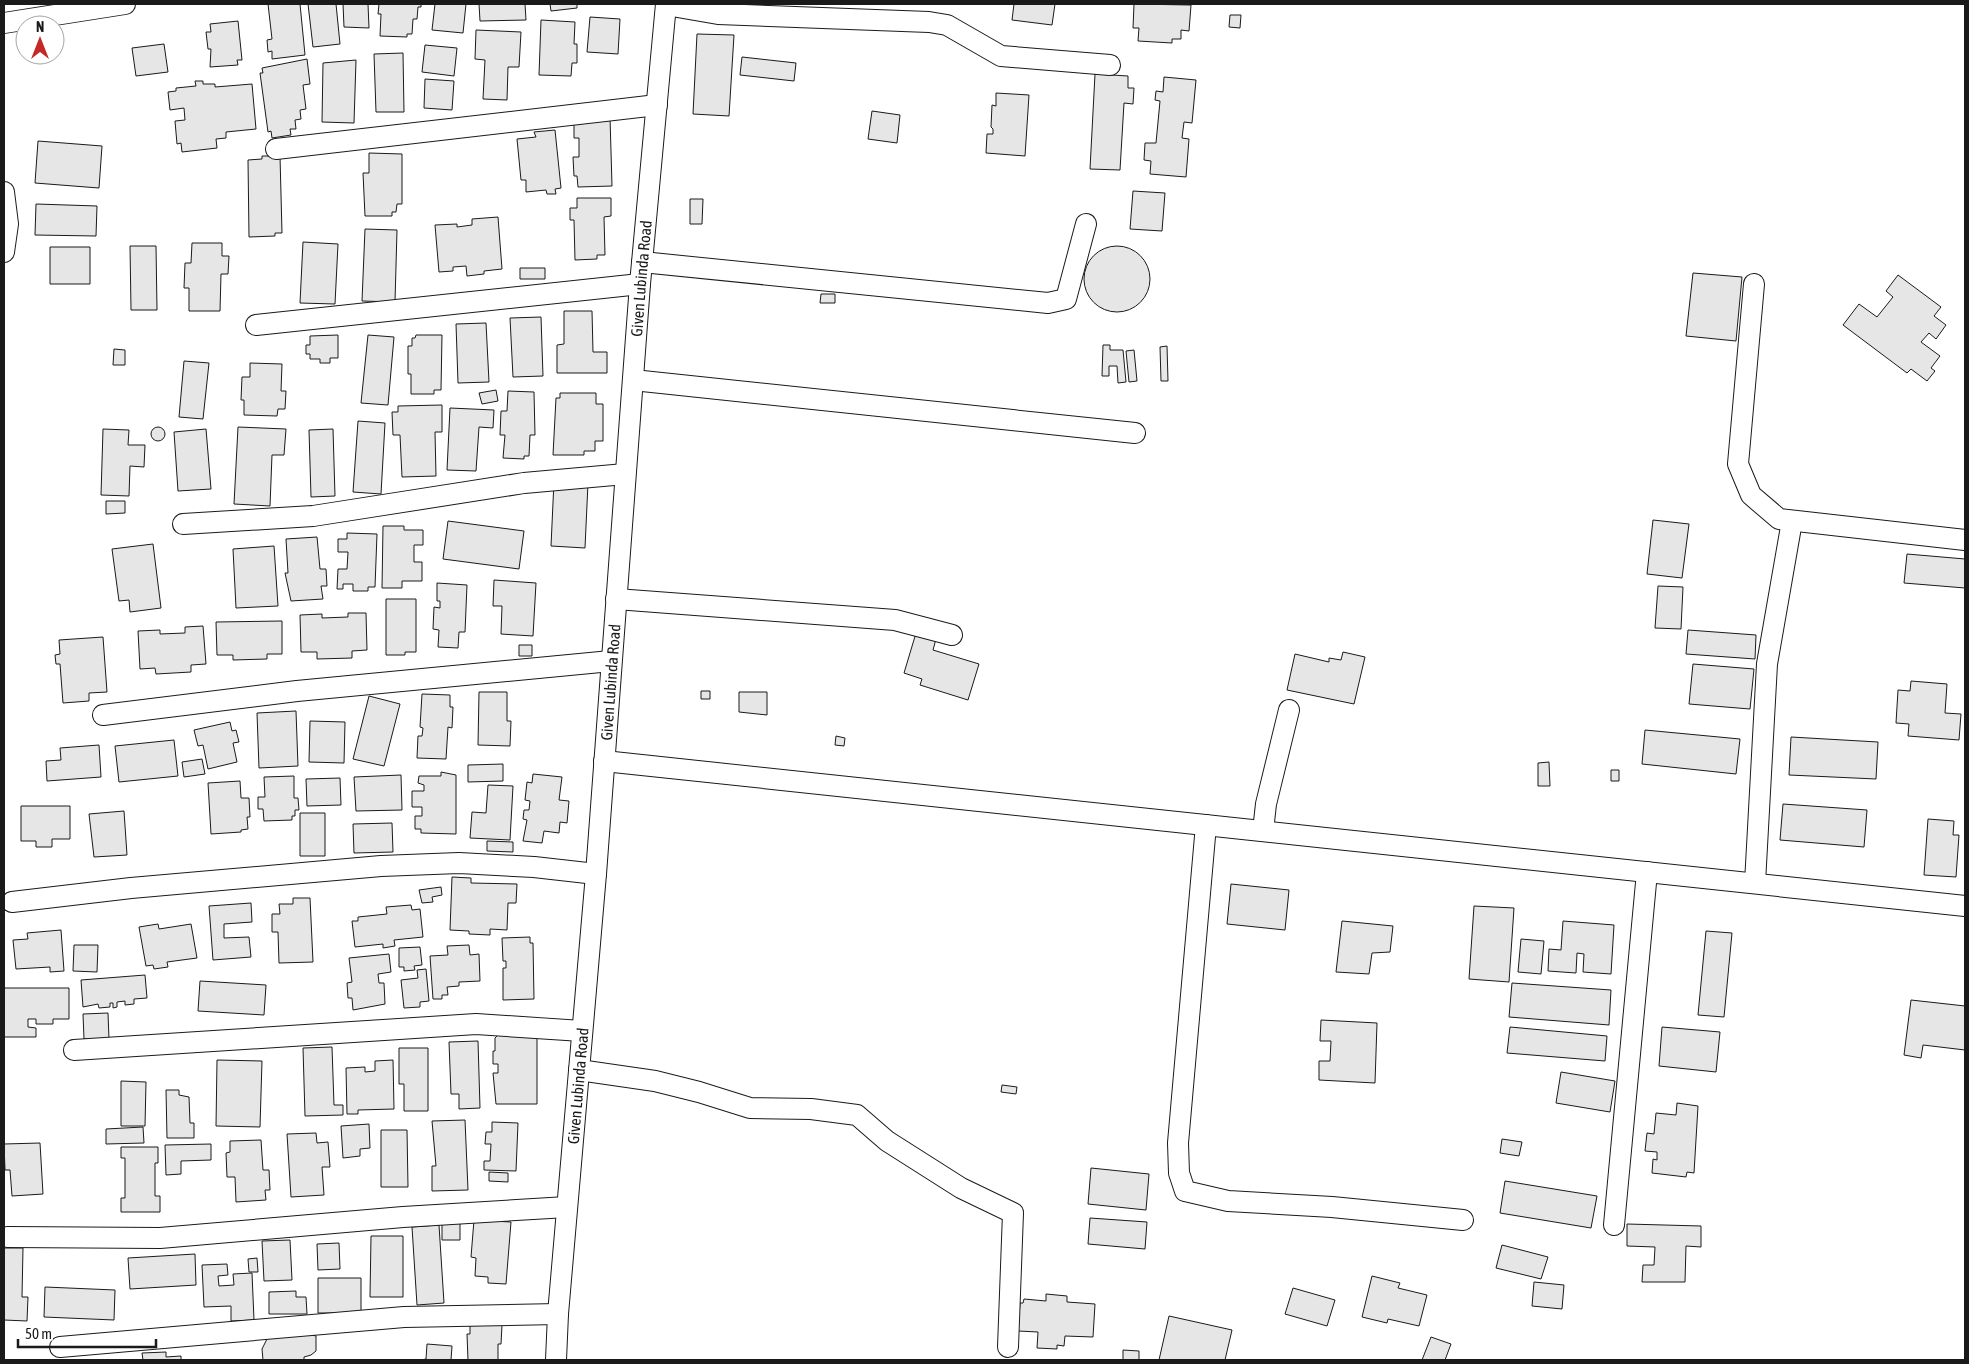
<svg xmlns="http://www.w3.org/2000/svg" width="1969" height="1364" font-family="'Asap Condensed',sans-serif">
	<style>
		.building { fill: #e6e6e6; stroke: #1a1a1a }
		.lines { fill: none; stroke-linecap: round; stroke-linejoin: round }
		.minor-casing { stroke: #1a1a1a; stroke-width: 22 }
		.minor { stroke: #fff; stroke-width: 20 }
		.labels { text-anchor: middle; stroke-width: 4; stroke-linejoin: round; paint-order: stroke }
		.street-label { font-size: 16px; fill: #1a1a1a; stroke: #fff }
	</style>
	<rect width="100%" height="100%" fill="#fff"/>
	<!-- building -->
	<path class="building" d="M268,4H300L305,55L272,59V51L268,52L267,40L272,39Z
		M308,4H336L340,44L313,47Z
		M343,4H368L369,28L344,27Z
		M379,4H421V7H418L417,19H413L412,34H407V37L380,36L381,14H378Z
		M435,4H466L463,33L432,30Z
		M479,4H525L526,20L480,21Z
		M550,4H577V8L551,11Z
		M1014,4H1055L1052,25L1012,20Z
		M1134,4L1191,5L1189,31L1181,30V39H1172V43L1138,41L1139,28H1133Z
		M1230,15H1241L1240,28L1229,27Z
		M590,17L620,19L618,54L587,52Z
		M541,20L575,22L574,44H577V63H572L571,76L539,75Z
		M238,21L242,60H237L238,65L210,67L211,49H208L206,32H211L210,24Z
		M476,30L521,32L519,67H508L507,100L483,99L485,60L475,59Z
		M697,34L734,35L729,116L693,114Z
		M164,44L168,72L136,76L132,48Z
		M425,45L457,48L454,76L422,72Z
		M403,53L404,112H376L374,54Z
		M742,57L796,63L794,81L740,75Z
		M307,59L310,84L303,85L306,109L300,110L301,119L295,120L296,129H290L291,135L272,138L271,131L268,132L260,73H263L262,68Z
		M356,60L354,123L322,122L323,63Z
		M1095,74L1128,76V88H1134L1133,104L1124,103L1120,170L1090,169Z
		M1164,77L1196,80L1192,123L1184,122L1182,138L1189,139L1186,177L1150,174L1151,161L1144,160L1145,143H1156L1160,101L1155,100L1156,91L1163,92Z
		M425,79L454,81L452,110L424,108Z
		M195,81H203V84H215V87L252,84L256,129L226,132V138L216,139L217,148L182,152L181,143L177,144L175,121L185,120L184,108L170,110L168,92L176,91V88L196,86Z
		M996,93L1029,95L1025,156L986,153L987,134H993V129L991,127L992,105L996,106Z
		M872,111L900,115L897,143L868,139Z
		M610,117L612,186L578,187L577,176H574L573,157H579V138H574V118Z
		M555,130L561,188L555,189L556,194H547L546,190L526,192V180H521L517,139L536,137L534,132Z
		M38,141L102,146L99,188L35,183Z
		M369,153L402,154V204H397L396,212H392V216H365L363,173H369Z
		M262,156H280L282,233H275V236L249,237L248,160L262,159Z
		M1133,191L1165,193L1162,231L1130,229Z
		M577,198H611V216L604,217L605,255H597V259L575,260L574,220H570V208H577Z
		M690,199H703L702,224H690Z
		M36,204L97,206L96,236L35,235Z
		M498,217L502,269L484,271V274L467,276L466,266L453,267V271L439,272L435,225L457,224V227L472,225V219Z
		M365,229L397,230L395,302L362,301Z
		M303,242L338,244L335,304L300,303Z
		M192,243H222V256H229L228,274H221L220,311H189V288H184L185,263H191Z
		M1084 279a33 33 0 1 1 66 0a33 33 0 1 1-66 0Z
		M130,246H156L157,310H131Z
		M50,247H90V284H50Z
		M520,268H545V279H520Z
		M1693,273L1742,277L1736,341L1686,336Z
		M1898,275L1941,307L1934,316L1946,325L1936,339L1929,333L1921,342L1940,356L1931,368L1935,371L1927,381L1911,369L1907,373L1843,325L1859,304L1877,317L1893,297L1886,291Z
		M821,294H835V303H820Z
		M564,311H592L593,352H607V373H557V345L564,344Z
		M541,317L543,376L513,377L510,318Z
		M486,323L489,382L458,383L456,324Z
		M338,335V358H330V363H320V359H310V354H306V345H310V336Z
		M368,335L394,337L388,405L361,403Z
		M416,335H442L441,390H434V394H411V374H408V346H412V338H415Z
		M1103,345H1110V350H1123L1126,382L1118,383L1117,366H1109V376H1102Z
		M1167,346L1168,381H1161L1160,347Z
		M114,349L125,350V365H113Z
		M1134,350L1137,381L1129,382L1126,351Z
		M184,361L209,363L203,419L179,417Z
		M250,363L282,364L281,391H286L285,409H278L277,416L244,415V400H241L242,377H250Z
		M496,390L498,401L482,404L479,393Z
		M508,391L534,392L535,435H530L529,456H524V459L503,458L505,435H500L501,411H507Z
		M560,393H596V404H603V441H595V451H584V455H553L556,398H560Z
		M442,405V432H435L436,476L402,477L400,435H393L392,412H398V406Z
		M450,408L494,410L493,428L479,427L476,471L447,470Z
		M358,421L385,423L381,494L353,492Z
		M238,427L286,429L284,455H272L270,506L234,504Z
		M151 434a7 7 0 1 1 14 0a7 7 0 1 1-14 0Z
		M103,429L129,430L128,445H145L144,467L130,466L129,496L101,495Z
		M206,429L211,489L178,491L174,432Z
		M333,429L335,496L311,497L309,430Z
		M554,481L588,483L585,548L551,546Z
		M106,501H125V513L106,514Z
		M1653,520L1689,524L1682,578L1647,574Z
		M448,521L524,531L519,569L443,559Z
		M383,526H404V530H423V545H414V562H422V581H402V588H382Z
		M347,533L377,534L375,587H368V591H353V584H343V589H337L338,569H347L348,552H338V539H347Z
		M317,537L320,569H326L327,586H321L323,599L291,601L285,573H288L286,539Z
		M153,544L161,608L130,612L129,600L119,601L112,549Z
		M274,546L278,606L236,608L233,549Z
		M1907,554L1965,559V588L1904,583Z
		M494,580L536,583L533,636L501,634L502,606H493Z
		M437,583L467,585L465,632H459L458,648L438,647L439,630L433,629L434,607L440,608V601H437Z
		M1658,586L1683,587L1681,629L1655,628Z
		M386,599H416V652H405V655H386Z
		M348,613H366L367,650L352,651V658L317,659V652H301L300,615L322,614V618L348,617Z
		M282,621V654H267V659L233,660V655H217L216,622Z
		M203,626L206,664L191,665V672L156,674L155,668L140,669L138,631L160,630V634L185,633V627Z
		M1688,630L1756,635L1755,659L1686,654Z
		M916,633L936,639L933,650L979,664L968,700L920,685L922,679L904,673Z
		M103,637L107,692L89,693V701L63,703L60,664H56L55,655L60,654L59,640Z
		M519,645H532V656H519Z
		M1343,652L1365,657L1354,704L1287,690L1295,654L1329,662V658L1341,660Z
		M1693,664L1754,669L1750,709L1689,704Z
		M1911,681L1947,684L1945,713L1961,714L1959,740L1908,736L1909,724L1896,723L1898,690L1910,691Z
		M701,691H710V699H701Z
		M479,692H507V721H511L510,746L478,745Z
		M739,692H767V715L739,712Z
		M422,694L450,695V707H453L452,728L448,727L446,759L417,758L418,736H422L423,728L420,727Z
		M369,696L400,704L384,766L353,759Z
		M296,711L298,766L259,768L257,713Z
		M310,721L345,722L344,763L309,762Z
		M230,722L232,731L236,730L239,742L233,743L237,762L208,769L203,745L198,746L194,730Z
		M1645,730L1740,739L1736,774L1642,764Z
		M836,736L845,738L844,746L835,745Z
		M1791,737L1878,742L1876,779L1789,775Z
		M174,740L178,776L119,782L115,746Z
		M99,745L101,777L47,781L46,761L61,760L60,748Z
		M202,759L205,774L184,777L182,762Z
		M1549,762L1550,786H1538V763Z
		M503,764V781L468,782V765Z
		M1611,770H1619V781H1611Z
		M441,772L456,775V834L421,833V829H415V816H422V807H412V791H424V785L418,783L419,776H441Z
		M533,774L562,777L559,800L569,801L567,823L560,822L559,833L544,831L542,843L523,841L527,820L523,819L524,810H529L530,801L525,800L527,782L532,783Z
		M401,775L402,810L356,811L354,777Z
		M294,776V798H298L299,810H295V816H292V820L264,821L263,809H258V797H265L264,777Z
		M340,778L341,805L307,806L306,779Z
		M240,781L241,798H249L250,817H247L248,829L241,830V832L211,834L208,783Z
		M488,785L513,786L510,840L470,838L472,812L486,813Z
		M1783,804L1867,810L1864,847L1780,840Z
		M21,806H70V839H52V847H36V841H21Z
		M124,811L127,855L94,857L89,814Z
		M300,813H325V856H300Z
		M1928,819L1954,821L1953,835H1959L1956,877L1924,875Z
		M392,823L393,852L354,853L353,824Z
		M487,841L513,842V852L487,851Z
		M452,877L471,878V883L517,884L516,903H508L507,930L490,929V935L469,934V931L450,930Z
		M1231,884L1289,890L1285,930L1227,924Z
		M441,887L442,895L432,897L433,902L422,903L419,890Z
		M293,898H310L313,962L279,963L278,932H272V914H280L279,904H293Z
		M251,903L252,922L224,924V938L249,937L251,957L213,960L209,906Z
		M411,905L412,910L420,909L423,937L394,940L395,946L383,948V944L355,947L352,921H358V917L387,914L386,907Z
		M1474,906L1514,908L1509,982L1469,979Z
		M1342,921L1393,926L1390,952L1372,953L1369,974L1336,972Z
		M1563,921L1614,925L1611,974L1583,972L1584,954L1577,953L1576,973L1548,971L1549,949L1561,950Z
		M158,924L159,929L191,924L197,958L167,962L168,967L154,969L153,965L146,966L139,927Z
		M61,930L64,971L50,972V967L16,969L13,940L28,939L27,933Z
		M1706,931L1732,933L1724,1017L1698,1015Z
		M530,937V943H533L534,999L503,1000V968H506V961H503L502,938Z
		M1521,939L1544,941L1541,974L1518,972Z
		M74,945H98L97,972L73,971Z
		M469,945L470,955L479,954L480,981L459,982V986L447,987L448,995H442V999H433L430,956L448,955L447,946Z
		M420,947L422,965L414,966L415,970L404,971V967H399V948Z
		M389,954L391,972L378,974L379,983H384L385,1004L353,1010L352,998H348L347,983L352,982L349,958Z
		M426,969L429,1001L420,1002V1007L404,1008L401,980L418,978L417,970Z
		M145,975L147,998L134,999V1004L125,1005V1001L117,1002V1007L113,1008V1003H110V1007L99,1008L98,1004L83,1007L81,980Z
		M200,981L266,985L264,1015L198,1011Z
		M1512,983L1611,990L1609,1025L1509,1017Z
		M4,988H69V1019H53V1024H36V1019H28V1027L36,1028V1037H4Z
		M1911,1000L1965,1006V1050L1923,1045L1921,1058L1904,1055Z
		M108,1013L109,1039H84L83,1014Z
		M1321,1020L1377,1023L1375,1083L1319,1080V1061H1330L1331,1041H1320Z
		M1510,1027L1607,1036L1605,1061L1507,1053Z
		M1662,1027L1720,1032L1716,1072L1659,1066Z
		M498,1035H537V1104H496L493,1073H498V1064H493V1051H495V1038Z
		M478,1041L480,1108L459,1109V1094H451L449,1042Z
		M332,1047L334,1105H343V1115L305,1116L303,1048Z
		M399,1048H428V1111H404V1084H399Z
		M217,1060L262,1061L260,1127L216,1126Z
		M393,1060L394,1109L358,1110V1114H347L346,1068L365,1067V1072L375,1071V1061Z
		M1561,1072L1615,1081L1610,1112L1556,1103Z
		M121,1081L146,1082L145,1126H121Z
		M1002,1085L1017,1087L1016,1094L1001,1092Z
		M166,1090H179V1095L189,1097L190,1123H194V1138H167Z
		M1677,1103L1698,1106L1694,1173L1687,1172L1686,1177L1652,1173L1653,1159L1657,1160V1152L1645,1151L1647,1133L1654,1134L1656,1113L1676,1115Z
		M465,1120L468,1190L432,1191V1166H436L432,1121Z
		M492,1122L518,1123L516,1171L484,1170V1161H490L491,1144H485L486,1132H492Z
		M369,1124L370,1148L360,1149V1156L343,1158L341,1126Z
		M143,1127L144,1143L106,1144V1129Z
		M381,1130H407L408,1187H381Z
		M316,1133L317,1143L328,1142L330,1167H322L324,1195L291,1197L287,1134Z
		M1502,1139L1522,1142L1519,1156L1500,1153Z
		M261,1140L263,1170H269L270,1190H265L266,1200L236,1202L235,1177H227L226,1153L230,1152V1141Z
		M40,1143L43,1194L12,1196L10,1170H5L4,1144Z
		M211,1144V1160L181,1161V1174L166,1175L165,1145Z
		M121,1147H158V1163H155V1196H160V1212H121V1198H125V1158H121Z
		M1091,1168L1149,1174L1146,1210L1088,1204Z
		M489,1172L508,1173V1182L489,1181Z
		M1505,1181L1597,1196L1591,1228L1500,1213Z
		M1090,1218L1147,1222L1145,1249L1088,1244Z
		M474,1220L511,1222L506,1284L488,1283V1277L475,1276L476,1258L471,1257Z
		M442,1221H460V1240H442Z
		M1627,1224L1701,1226V1247L1686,1246L1685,1282H1642L1643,1265H1654L1655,1247L1627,1246Z
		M439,1225L444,1303L417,1305L412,1227Z
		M371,1236H403V1297H370Z
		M290,1240L292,1280L264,1281L262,1241Z
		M339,1243L340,1269L318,1270L317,1244Z
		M1502,1245L1548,1257L1541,1279L1496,1268Z
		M4,1248H23L22,1297H28L27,1321L4,1320Z
		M195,1254L196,1285L130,1289L128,1258Z
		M257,1258L258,1272H249L248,1259Z
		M227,1264L228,1275L218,1276L219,1286L234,1285L233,1274L252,1273L254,1320L231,1321V1306L204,1307L202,1265Z
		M1372,1276L1400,1283L1398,1288L1427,1295L1419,1326L1388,1319L1387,1323L1362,1317Z
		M318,1278H361V1313H318Z
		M1534,1282L1564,1285L1562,1309L1532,1306Z
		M45,1287L115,1290L114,1320L44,1317Z
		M1293,1288L1335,1300L1327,1326L1285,1314Z
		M296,1291V1297H306L307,1314H269V1292Z
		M1046,1294L1067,1296V1302L1095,1304L1093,1337L1065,1336L1064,1346L1057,1345V1349L1037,1348L1038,1332L1018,1331L1020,1303H1023L1024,1299L1046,1301Z
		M1169,1316L1232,1330L1225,1360H1159Z
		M470,1324L502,1325L501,1344H498V1360H468L467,1334H470Z
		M301,1332L316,1336V1351L311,1355L304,1357V1360H263L262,1349L268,1337Z
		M1431,1337L1451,1344L1445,1360H1422Z
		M427,1344L452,1346L451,1360H421L426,1359Z
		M1123,1350L1139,1351V1360H1123Z
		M166,1352V1357L181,1356V1360H143L142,1353Z"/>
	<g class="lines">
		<defs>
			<g id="minor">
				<path d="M666,5L718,14L929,22L947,25L1001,56L1110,65"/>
				<path d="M4,23L125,4"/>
				<path d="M276,149L657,105"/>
				<path d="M4,192L8,224L4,252"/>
				<path d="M642,262L1048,303L1066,299L1086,224"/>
				<path d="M1754,284L1738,464L1751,495L1779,519L1965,540"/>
				<path d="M256,325L640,284"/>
				<path d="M633,380L1135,433"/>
				<path d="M183,524L313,516L524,483L625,474"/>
				<path d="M616,599L895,620L952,635"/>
				<path d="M103,715L297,691L611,661"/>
				<path d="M604,761L1965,906"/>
				<path d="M1206,825L1178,1143L1179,1173L1185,1191L1228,1201L1332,1207L1463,1220"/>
				<path d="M1263,831L1266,804L1289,710"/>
				<path d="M1755,883L1767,664L1792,521"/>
				<path d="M12,902L131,888L381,866L459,863L534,867L596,874"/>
				<path d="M74,1050L476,1024L582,1031"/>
				<path d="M579,1070L655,1081L699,1092L750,1108L811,1109L857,1115L887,1141L961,1188L1013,1213L1008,1347"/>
				<path d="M1614,1225L1647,872"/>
				<path d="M7,1237L160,1238L403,1217L567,1207"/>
				<path d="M60,1347L404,1317L558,1314"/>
				<path id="s1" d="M556,1360L558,1314L596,874L640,284L666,4"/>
			</g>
		</defs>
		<!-- minor casing -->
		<use href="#minor" class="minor-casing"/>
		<!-- minor -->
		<use href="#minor" class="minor"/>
	</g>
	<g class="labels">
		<!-- street labels -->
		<g class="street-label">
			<text dy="6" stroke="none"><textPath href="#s1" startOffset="1085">Given Lubinda Road</textPath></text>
			<text dy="6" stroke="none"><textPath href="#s1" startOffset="680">Given Lubinda Road</textPath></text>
			<text dy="6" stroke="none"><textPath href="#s1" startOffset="275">Given Lubinda Road</textPath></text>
		</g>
	</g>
	<!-- border -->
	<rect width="1969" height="1364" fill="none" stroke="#1a1a1a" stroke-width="10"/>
	<!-- north arrow -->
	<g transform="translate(40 40)"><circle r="24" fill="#ffffff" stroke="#a3a3a3"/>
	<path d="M0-4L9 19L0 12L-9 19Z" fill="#c62828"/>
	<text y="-8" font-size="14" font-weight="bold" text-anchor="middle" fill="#1a1a1a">N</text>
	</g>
	<!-- scale -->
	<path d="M18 1339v8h138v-8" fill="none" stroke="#1a1a1a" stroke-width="2.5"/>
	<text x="25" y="1339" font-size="15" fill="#1a1a1a" stroke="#ffffff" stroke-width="4" paint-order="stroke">50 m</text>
</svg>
